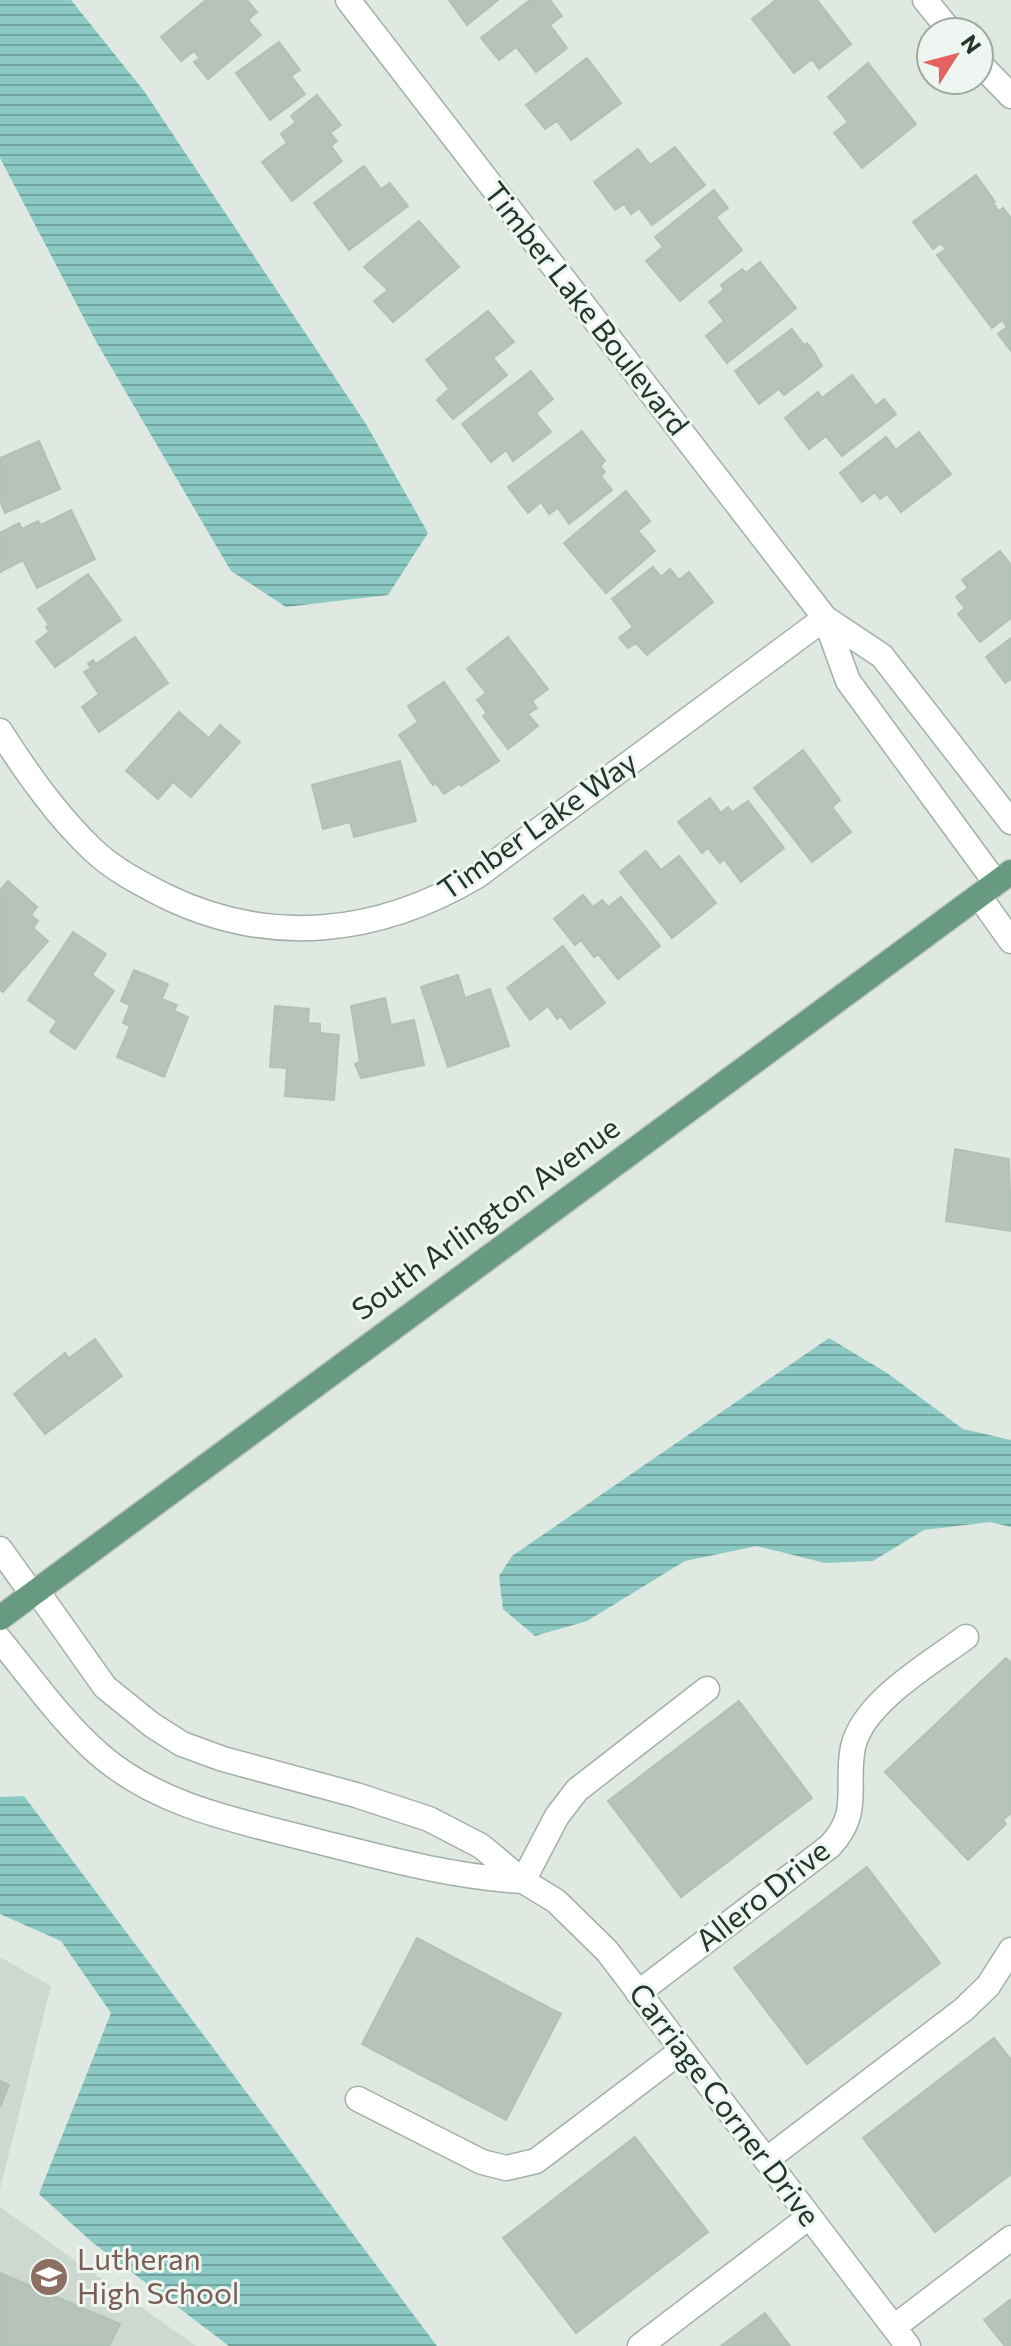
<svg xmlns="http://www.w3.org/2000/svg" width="1011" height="2346" font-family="Commissioner,sans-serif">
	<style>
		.built { fill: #cdd8d1 }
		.water { fill: url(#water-rules) }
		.building { fill: #b5c3ba; stroke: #b2c1b8; stroke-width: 2 }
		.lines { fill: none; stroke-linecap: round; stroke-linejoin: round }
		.minor-casing { stroke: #a3b0a8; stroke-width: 27 }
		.major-casing { stroke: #bdc3c0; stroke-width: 27 }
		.minor { stroke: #fff; stroke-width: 24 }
		.major { stroke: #689a81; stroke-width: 24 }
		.labels { text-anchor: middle; stroke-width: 6; stroke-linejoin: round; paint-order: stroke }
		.street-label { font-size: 30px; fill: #22372c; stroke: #eff6f1 }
		.education-label { font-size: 30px; fill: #785e54; stroke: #eff6f1; text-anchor: start }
	</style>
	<defs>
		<pattern id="water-rules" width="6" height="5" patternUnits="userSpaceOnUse" patternTransform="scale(2)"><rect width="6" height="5" fill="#8cc9c4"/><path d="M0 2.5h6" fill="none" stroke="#72a49f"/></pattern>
	</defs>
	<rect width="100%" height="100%" fill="#dfe9e2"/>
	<!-- built -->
	<path class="built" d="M0,1957L51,1986L0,2189Z
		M0,2207L196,2346H0Z"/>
	<!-- water -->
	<path class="water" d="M0,0H71L144,91L366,424L428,533L388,595L286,607L231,571L97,343L0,158Z
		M829,1338L887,1373L963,1429L1011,1440V1527L990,1522L924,1530L873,1561L825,1563L757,1546L685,1561L587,1621L535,1636L503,1609L499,1576L512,1556Z
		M24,1796L437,2346H229L92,2242L39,2194L111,2013L61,1941L0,1914V1797Z"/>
	<!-- building -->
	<path class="building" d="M206,0H247L257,12L248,20L261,35L208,79L194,62L200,58L194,51L181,61L161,37Z
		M449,0H498L467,25Z
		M530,0H550L562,16L550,25L567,48L536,72L516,47L499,60L481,38Z
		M776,0H817L851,44L819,69L812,59L794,73L752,19Z
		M279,42L300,70L291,76L305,94L270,120L236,73Z
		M587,58L621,103L571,140L557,121L545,129L526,105Z
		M868,63L916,124L862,168L834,133L848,122L828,97Z
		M317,95L341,125L330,133L337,141L331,146L342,161L292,201L262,162L287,143L281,134L296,122L291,116Z
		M675,147L705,185L652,225L639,208L631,214L624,204L615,210L594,182L638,149L650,165Z
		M364,166L381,189L390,183L408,206L349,250L314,203Z
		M976,175L995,202L993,203L999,211L1003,208L1011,218V351L998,334L1007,327L1002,320L992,328L937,255L946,249L941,243L933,249L913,222Z
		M714,190L728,208L716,217L742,250L680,301L646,261L663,247L655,237Z
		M419,221L459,267L393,322L374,301L388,290L364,267Z
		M760,262L796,308L727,363L706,336L724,321L709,302L724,290L721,285L742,269L746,273Z
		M488,311L514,342L493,358L507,375L453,419L437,400L449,389L426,360Z
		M792,329L804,345L807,343L812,349L822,366L784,395L779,389L759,404L735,371Z
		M531,371L553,399L536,413L551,432L513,461L506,450L491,462L462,424Z
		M852,375L876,406L884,399L896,414L842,456L826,436L809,449L785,418L818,392L822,398Z
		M582,431L605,461L600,466L605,472L601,476L612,490L569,524L558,508L549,514L541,502L528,513L508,487Z
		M919,432L951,474L901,512L887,494L880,499L875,492L862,502L840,473L886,437L896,450Z
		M39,441L60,489L5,513L0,501V458Z
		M626,491L650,521L638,531L655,551L606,593L564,543Z
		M71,510L95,559L37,588L23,560L0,572V533L19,523L22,529L38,521L41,525Z
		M1000,551L1011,565V618L980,642L958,614L965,608L956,597L968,588L962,580Z
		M653,567L661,577L670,569L679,580L689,572L713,602L647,655L636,643L628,648L619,638L633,627L612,599Z
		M88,574L121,620L55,667L36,642L49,632L46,627L49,625L38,609Z
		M135,637L168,683L99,732L82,707L99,694L84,672L91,668L88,664L93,660L96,664Z
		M508,637L548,689L532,701L537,708L528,714L538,726L508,749L483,716L487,713L477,700L486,693L467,669Z
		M1011,638V679L1005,683L986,657Z
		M444,682L499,761L461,786L459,784L444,794L436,783L433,785L399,735L418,722L408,706Z
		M179,712L209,738L220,725L240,742L191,797L173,782L158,799L126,771Z
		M803,750L840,800L832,807L851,832L812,862L754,788Z
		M400,761L416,821L354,837L350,822L323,829L312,785Z
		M710,798L721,813L728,807L732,812L748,801L784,848L741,882L724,859L720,863L708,848L702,853L678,822Z
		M646,851L661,870L679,856L716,903L672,938L620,872Z
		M8,881L37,907L31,915L38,921L33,928L48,941L3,992L0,990V890Z
		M583,895L593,907L602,900L608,907L621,897L660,946L618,979L598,954L594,957L581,940L575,945L554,919Z
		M73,932L106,954L92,975L114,991L75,1049L50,1032L57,1021L28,1000Z
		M563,946L605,1003L570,1029L561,1016L557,1019L548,1006L530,1020L507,988Z
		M134,970L168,984L162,999L177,1005L174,1011L188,1017L164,1077L117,1057L130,1026L123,1023L130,1005L121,1001Z
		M458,975L465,998L490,989L509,1046L448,1067L421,987Z
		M385,998L391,1025L414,1020L424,1065L361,1078L355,1064L360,1062L351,1006Z
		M275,1006L309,1009L308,1023L320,1024V1033L339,1035L334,1100L285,1096L287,1068L270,1067Z
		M955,1149L1009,1159L1011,1231L946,1221Z
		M95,1339L122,1376L45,1434L14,1394L65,1353L69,1358Z
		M1006,1658L1011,1663V1813L1003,1820L1006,1824L968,1860L885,1772Z
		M739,1701L812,1798L681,1897L608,1801Z
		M867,1867L940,1963L807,2064L734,1968Z
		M417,1938L561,2014L506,2120L362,2044Z
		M994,2038L1011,2060V2174L935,2232L863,2138Z
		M0,2081L9,2085L0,2107Z
		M635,2137L708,2232L576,2333L503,2238Z
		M0,2273L120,2324L109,2346H0Z
		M1011,2299V2346H1005L984,2320Z
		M765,2313L790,2346H721Z"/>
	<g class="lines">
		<defs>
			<path id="minor" d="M348,0L825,618L848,681L996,883
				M925,0L951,32
				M979,63L1011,96
				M825,618L882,656L1011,822
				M0,731C27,773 57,816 93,850C114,870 140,883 165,896C270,947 378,935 477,876L825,618
				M979,896L1011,941
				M0,1549L33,1595
				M37,1591L105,1687L152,1725L182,1744L223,1759L356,1795L429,1819L481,1846L523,1881L556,1901L607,1951L908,2346
				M0,1640C32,1679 62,1722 100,1755C161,1808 244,1822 320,1842C387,1859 453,1877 523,1881L557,1816L577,1790L707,1689
				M638,1993L830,1846C862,1812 845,1787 853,1747C863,1702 931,1663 966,1637
				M358,2099L482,2162L506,2168L536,2161L681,2051
				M766,2160L963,2010L988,1986L1011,1950
				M894,2327L1011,2238
				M640,2346L809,2217"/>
			<path id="major" d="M0,1618L1011,872"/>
		</defs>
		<!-- minor casing -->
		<use href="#minor" class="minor-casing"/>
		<!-- major casing -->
		<use href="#major" class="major-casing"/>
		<!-- minor -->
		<use href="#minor" class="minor"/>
		<!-- major -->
		<use href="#major" class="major"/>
	</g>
	<!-- icons -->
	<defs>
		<symbol id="school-disc" viewBox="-11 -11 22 22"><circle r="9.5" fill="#8d6e63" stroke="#eff6f1"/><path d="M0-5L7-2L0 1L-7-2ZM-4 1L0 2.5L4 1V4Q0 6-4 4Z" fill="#fff"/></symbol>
	</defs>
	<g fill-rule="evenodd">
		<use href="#school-disc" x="27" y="2255" width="44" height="44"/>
	</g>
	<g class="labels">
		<!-- street labels -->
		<g class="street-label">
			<text transform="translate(586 309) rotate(52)" y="10">Timber Lake Boulevard</text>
			<text transform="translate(538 826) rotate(-35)" y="10">Timber Lake Way</text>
			<text transform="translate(486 1219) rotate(-36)" y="10">South Arlington Avenue</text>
			<text transform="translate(763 1896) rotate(-38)" y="10">Allero Drive</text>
			<text transform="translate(724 2105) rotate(53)" y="10">Carriage Corner Drive</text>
		</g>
		<!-- education labels -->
		<g class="education-label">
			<text x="77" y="2270">Lutheran<tspan x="77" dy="34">High School</tspan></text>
		</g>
	</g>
	<!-- north arrow -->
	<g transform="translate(955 56) rotate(54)"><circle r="38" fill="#eff6f1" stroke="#9daaa2" stroke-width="2"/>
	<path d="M0-6L14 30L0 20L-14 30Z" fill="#e46362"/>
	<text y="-12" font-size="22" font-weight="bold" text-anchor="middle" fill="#22372c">N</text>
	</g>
</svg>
